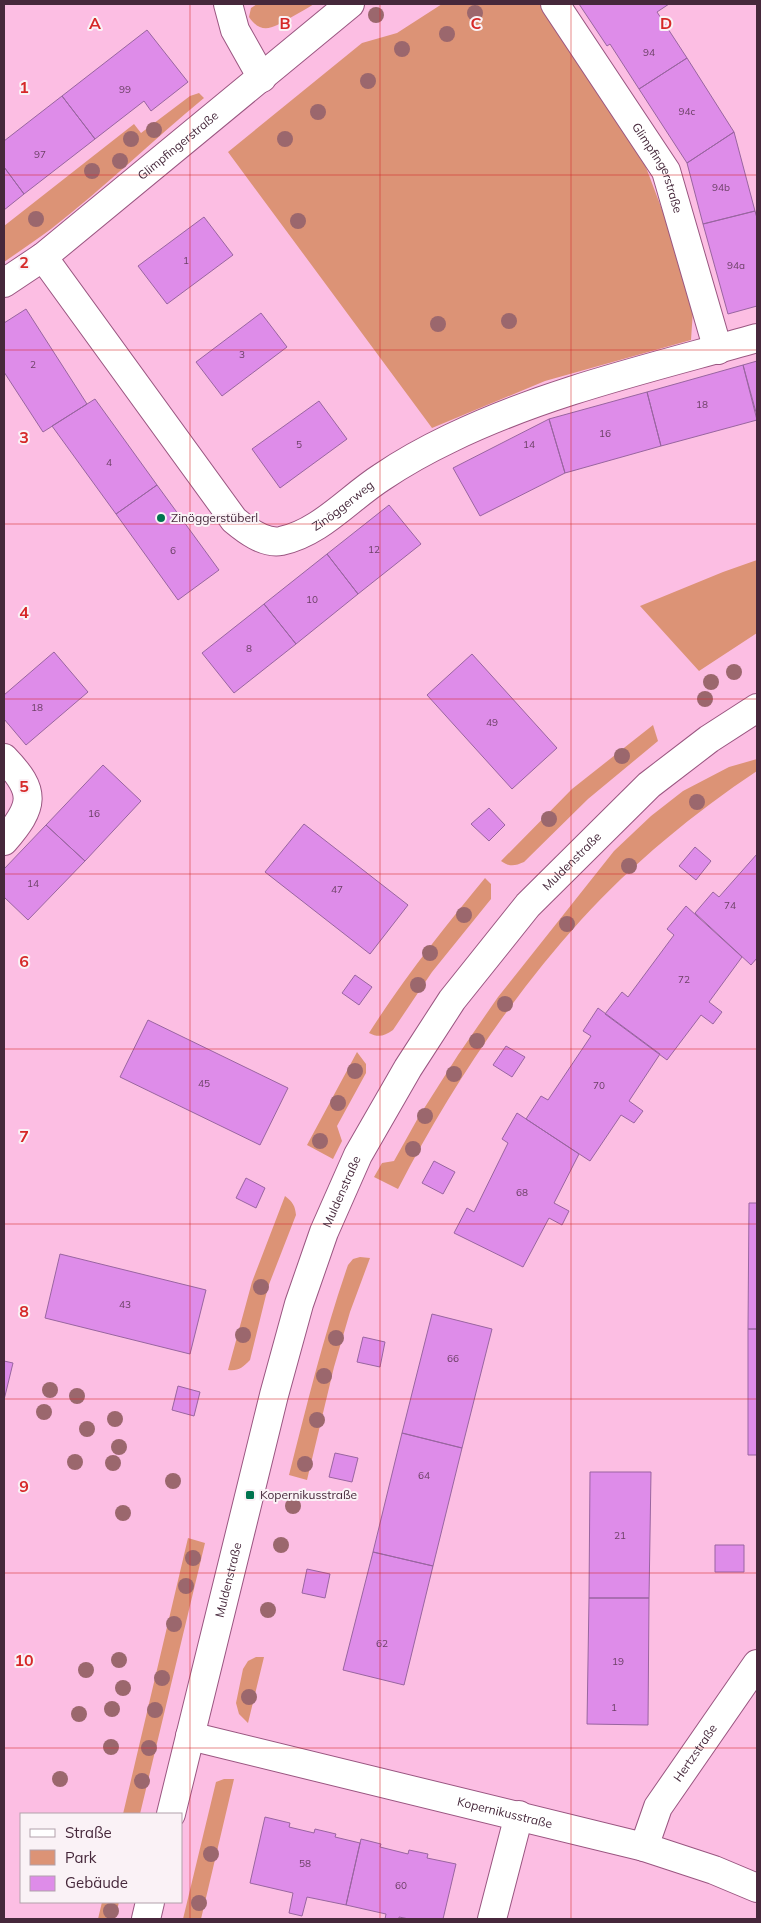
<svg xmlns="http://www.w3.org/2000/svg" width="761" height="1923" font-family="Mulish,sans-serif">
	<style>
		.green { fill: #dc9376 }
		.building { fill: #de8ce9; stroke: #9965a0 }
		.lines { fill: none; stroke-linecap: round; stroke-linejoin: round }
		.minor-casing { stroke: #9a5681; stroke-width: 30 }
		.secondary-casing { stroke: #9a5681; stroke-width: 30 }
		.minor { stroke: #fff; stroke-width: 28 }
		.secondary { stroke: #fff; stroke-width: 28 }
		.tree { fill: #9b676d }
		.grid { fill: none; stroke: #d62828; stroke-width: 1; stroke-opacity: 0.55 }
		.poi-dot { fill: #00744f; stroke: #faf2f6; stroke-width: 2 }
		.labels { text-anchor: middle; stroke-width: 4; stroke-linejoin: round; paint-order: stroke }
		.number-label { font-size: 10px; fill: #6c4166 }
		.street-label { font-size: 12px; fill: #46283b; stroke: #faf2f6 }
		.poi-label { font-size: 12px; fill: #46283b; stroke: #faf2f6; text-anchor: start }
		.grid-label { font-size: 16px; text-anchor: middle; font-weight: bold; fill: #d62828; stroke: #faf2f6; stroke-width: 4; stroke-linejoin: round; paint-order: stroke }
	</style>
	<rect width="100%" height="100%" fill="#fcbee3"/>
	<!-- green -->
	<path class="green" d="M257,4H314C307,9 298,13 290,18C274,27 262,36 249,17L251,8Z
		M442,4H541L609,104L644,162L686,273L693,310L691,340L545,381L432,428L228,152L362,43L397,33Z
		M199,93L204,98C152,141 104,188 51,229C36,240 20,251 4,262V226L134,124L141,133L190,96Z
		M757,560V633L699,671L640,606L723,572Z
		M653,725L658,741L588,799L524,862C515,866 509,867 501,861L572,789Z
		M757,759V771C694,813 633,863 581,920C508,1001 448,1092 398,1189L374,1177L382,1163L394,1161L418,1118L458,1055L498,997L614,851L651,816L683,791L729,767Z
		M485,878L491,884V899L432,972L393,1030C384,1036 379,1038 369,1033C404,978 444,928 485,878Z
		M357,1052L366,1064V1073L337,1126L342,1141L333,1159L307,1145Z
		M285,1196C293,1202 295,1206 296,1215L268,1287L250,1360C242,1368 239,1371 228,1370L252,1282Z
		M360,1257L370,1258L350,1312L334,1367L307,1480L289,1475C307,1404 324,1334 348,1265L353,1259Z
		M188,1538L205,1543L140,1814H123Z
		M256,1657H264L248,1723L239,1714L236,1703L243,1669L248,1661Z
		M224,1779H234L201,1919H183L216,1782Z
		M102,1902H119L115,1919H98Z"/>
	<!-- building -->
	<path class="building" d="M579,4H669L657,12L687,58L639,89L610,44L607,46Z
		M147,30L188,82L151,111L144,101L95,139L62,96Z
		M687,58L734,132L687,163L639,89Z
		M62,96L95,139L24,194L4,167V141Z
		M734,132L755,211L703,224L687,163Z
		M4,167L24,194L4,210Z
		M755,211L757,218V306L728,314L703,224Z
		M204,217L233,255L167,304L138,266Z
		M26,309L87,404L43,432L4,372V323Z
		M261,313L287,347L222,396L196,362Z
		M757,361V416L743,365Z
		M743,365L757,420L661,446L647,392Z
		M647,392L661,446L565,473L549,419Z
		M95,399L157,485L116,514L52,426Z
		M319,401L347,439L280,488L252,449Z
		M549,419L565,473L480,516L453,468Z
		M157,485L219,570L178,600L116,514Z
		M389,505L421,544L358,594L327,554Z
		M327,554L358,594L296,644L264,604Z
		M264,604L296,644L234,693L202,653Z
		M54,652L88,692L26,745L4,719V695Z
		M472,654L557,748L512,789L427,695Z
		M103,765L141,801L85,861L46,825Z
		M489,808L505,825L489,841L471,824Z
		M304,824L408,905L370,954L265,872Z
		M46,825L85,861L28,920L4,897V869Z
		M695,847L711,861L696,880L679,866Z
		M757,854V958L751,965L695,913L713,892L719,897Z
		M686,906L742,957L709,1002L722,1012L713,1024L701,1015L667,1060L605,1014L622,992L628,997L674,935L667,929Z
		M355,975L372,987L359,1005L342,993Z
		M598,1008L660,1054L629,1101L643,1111L634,1123L621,1115L590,1161L526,1119L541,1096L548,1100L591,1036L583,1031Z
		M148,1020L288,1088L260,1145L120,1077Z
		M506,1046L525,1057L512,1077L493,1065Z
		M517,1113L579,1154L554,1203L569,1211L562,1225L549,1218L523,1267L454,1233L467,1208L474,1212L508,1143L502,1139Z
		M434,1161L455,1172L443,1194L422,1183Z
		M246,1178L265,1188L256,1208L236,1198Z
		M749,1203H757V1329H748Z
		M60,1254L206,1290L190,1354L45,1318Z
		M432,1314L492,1329L462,1448L402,1433Z
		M748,1329H757V1455H748Z
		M363,1337L385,1342L380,1367L357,1362Z
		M4,1361L13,1363L4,1400Z
		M178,1386L200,1392L194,1416L172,1410Z
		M402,1433L462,1448L433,1566L373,1552Z
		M335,1453L358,1458L352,1482L329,1477Z
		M590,1472H651L649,1598H589Z
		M715,1545H744V1572H715Z
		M373,1552L433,1566L404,1685L343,1670Z
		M307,1569L330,1574L325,1598L302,1593Z
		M589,1598H649L648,1725L587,1724Z
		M265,1817L290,1823L289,1827L314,1833L315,1829L336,1834L335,1837L360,1843L346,1905L307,1897L302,1916L289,1913L293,1893L250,1883Z
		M361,1839L381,1844L380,1847L408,1854L409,1850L428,1854L427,1858L456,1864L443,1919H409L399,1917V1919H385L386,1914L346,1905Z"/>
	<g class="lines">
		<defs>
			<g id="minor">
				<path d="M228,4L235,30L262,78"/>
				<path id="s1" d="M555,4L666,171L718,350"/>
				<path id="s2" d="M43,257L234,520C246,530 264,544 281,541C320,533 349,498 382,477C404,462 428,449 451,438C548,391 655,367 757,338"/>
				<path id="s3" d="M4,283L43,257L350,4"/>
				<path d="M4,758C37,792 34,806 4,841"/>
				<path id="s4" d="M190,1736L644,1847L714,1870L757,1888"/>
				<path id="s5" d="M644,1847L658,1807L757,1664"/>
				<path d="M492,1919L519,1815"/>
			</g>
			<g id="secondary">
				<path id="s6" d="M171,1814L274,1395L299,1304L324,1232L358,1155L408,1068L452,1000L528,905L649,785L709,739L757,708"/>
				<path d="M146,1919L150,1902"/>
			</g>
		</defs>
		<!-- minor casing -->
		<use href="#minor" class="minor-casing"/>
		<!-- secondary casing -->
		<use href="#secondary" class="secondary-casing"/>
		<!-- minor -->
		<use href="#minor" class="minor"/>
		<!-- secondary -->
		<use href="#secondary" class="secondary"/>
	</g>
	<!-- trees -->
	<g class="tree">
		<circle cx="475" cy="13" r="8"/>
		<circle cx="376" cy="15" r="8"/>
		<circle cx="447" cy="34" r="8"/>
		<circle cx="402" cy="49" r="8"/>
		<circle cx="368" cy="81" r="8"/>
		<circle cx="318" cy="112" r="8"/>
		<circle cx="154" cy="130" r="8"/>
		<circle cx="131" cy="139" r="8"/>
		<circle cx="285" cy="139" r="8"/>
		<circle cx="120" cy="161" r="8"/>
		<circle cx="92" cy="171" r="8"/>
		<circle cx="36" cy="219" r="8"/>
		<circle cx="298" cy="221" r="8"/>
		<circle cx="509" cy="321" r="8"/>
		<circle cx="438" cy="324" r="8"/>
		<circle cx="734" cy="672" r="8"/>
		<circle cx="711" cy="682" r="8"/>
		<circle cx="705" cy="699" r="8"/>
		<circle cx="622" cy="756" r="8"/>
		<circle cx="697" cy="802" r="8"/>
		<circle cx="549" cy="819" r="8"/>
		<circle cx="629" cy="866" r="8"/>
		<circle cx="464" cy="915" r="8"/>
		<circle cx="567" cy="924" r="8"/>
		<circle cx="430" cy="953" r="8"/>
		<circle cx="418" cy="985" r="8"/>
		<circle cx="505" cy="1004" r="8"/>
		<circle cx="477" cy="1041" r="8"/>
		<circle cx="355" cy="1071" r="8"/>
		<circle cx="454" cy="1074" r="8"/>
		<circle cx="338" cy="1103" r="8"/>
		<circle cx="425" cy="1116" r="8"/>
		<circle cx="320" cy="1141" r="8"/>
		<circle cx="413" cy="1149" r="8"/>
		<circle cx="261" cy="1287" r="8"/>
		<circle cx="243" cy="1335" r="8"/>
		<circle cx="336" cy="1338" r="8"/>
		<circle cx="324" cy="1376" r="8"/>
		<circle cx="50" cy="1390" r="8"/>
		<circle cx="77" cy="1396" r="8"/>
		<circle cx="44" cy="1412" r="8"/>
		<circle cx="115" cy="1419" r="8"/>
		<circle cx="317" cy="1420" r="8"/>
		<circle cx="87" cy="1429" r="8"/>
		<circle cx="119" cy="1447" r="8"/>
		<circle cx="75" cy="1462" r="8"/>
		<circle cx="113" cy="1463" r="8"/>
		<circle cx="305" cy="1464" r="8"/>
		<circle cx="173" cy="1481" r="8"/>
		<circle cx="293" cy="1506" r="8"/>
		<circle cx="123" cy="1513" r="8"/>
		<circle cx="281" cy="1545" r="8"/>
		<circle cx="193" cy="1558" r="8"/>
		<circle cx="186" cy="1586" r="8"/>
		<circle cx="268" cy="1610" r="8"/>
		<circle cx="174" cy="1624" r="8"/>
		<circle cx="119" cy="1660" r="8"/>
		<circle cx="86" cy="1670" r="8"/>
		<circle cx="162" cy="1678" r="8"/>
		<circle cx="123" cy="1688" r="8"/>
		<circle cx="249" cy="1697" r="8"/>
		<circle cx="112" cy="1709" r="8"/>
		<circle cx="155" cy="1710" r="8"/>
		<circle cx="79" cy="1714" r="8"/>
		<circle cx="111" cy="1747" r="8"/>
		<circle cx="149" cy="1748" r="8"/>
		<circle cx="60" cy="1779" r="8"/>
		<circle cx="142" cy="1781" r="8"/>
		<circle cx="211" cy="1854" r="8"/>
		<circle cx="199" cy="1903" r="8"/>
		<circle cx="111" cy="1911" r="8"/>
	</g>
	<!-- grid -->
	<path class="grid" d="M190,4V1919M380,4V1919M571,4V1919M4,175H757M4,350H757M4,524H757M4,699H757M4,874H757M4,1049H757M4,1224H757M4,1399H757M4,1573H757M4,1748H757"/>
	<!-- markers -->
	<g class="poi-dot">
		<circle cx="161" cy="518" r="5"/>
		<rect x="245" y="1490" width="10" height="10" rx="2.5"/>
	</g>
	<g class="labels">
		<!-- number labels -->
		<g class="number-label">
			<text x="649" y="56">94</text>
			<text x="125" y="93">99</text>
			<text x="687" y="115">94c</text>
			<text x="40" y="158">97</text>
			<text x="721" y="191">94b</text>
			<text x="186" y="264">1</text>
			<text x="736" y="269">94a</text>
			<text x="242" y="358">3</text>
			<text x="33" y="368">2</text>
			<text x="702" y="408">18</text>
			<text x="605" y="437">16</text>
			<text x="299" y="448">5</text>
			<text x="529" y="448">14</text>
			<text x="109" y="466">4</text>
			<text x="374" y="553">12</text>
			<text x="173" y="554">6</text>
			<text x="312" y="603">10</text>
			<text x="249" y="652">8</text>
			<text x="37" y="711">18</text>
			<text x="492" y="726">49</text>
			<text x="94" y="817">16</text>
			<text x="33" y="887">14</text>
			<text x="337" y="893">47</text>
			<text x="730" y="909">74</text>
			<text x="684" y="983">72</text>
			<text x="204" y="1087">45</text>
			<text x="599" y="1089">70</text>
			<text x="522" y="1196">68</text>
			<text x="125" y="1308">43</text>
			<text x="453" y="1362">66</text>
			<text x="424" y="1479">64</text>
			<text x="620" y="1539">21</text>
			<text x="382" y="1647">62</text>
			<text x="618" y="1665">19</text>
			<text x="614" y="1711">1</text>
			<text x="305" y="1867">58</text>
			<text x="401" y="1889">60</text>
		</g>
		<!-- street labels -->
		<g class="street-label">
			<text dy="4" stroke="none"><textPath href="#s3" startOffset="222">Glimpfingerstraße</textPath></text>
			<text dy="4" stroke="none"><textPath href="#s1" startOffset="194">Glimpfingerstraße</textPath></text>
			<text dy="4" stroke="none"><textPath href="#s2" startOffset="450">Zinöggerweg</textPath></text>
			<text dy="4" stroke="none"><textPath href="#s6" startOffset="1051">Muldenstraße</textPath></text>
			<text dy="4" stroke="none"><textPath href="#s6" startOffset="646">Muldenstraße</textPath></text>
			<text dy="4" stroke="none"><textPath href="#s6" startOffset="241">Muldenstraße</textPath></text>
			<text dy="4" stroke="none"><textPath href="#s5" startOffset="108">Hertzstraße</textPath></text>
			<text dy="4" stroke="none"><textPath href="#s4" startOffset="324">Kopernikusstraße</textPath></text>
		</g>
		<!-- poi labels -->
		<g class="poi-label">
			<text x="171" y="522">Zinöggerstüberl</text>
			<text x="260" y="1499">Kopernikusstraße</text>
		</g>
	</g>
	<g class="grid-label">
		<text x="95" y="29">A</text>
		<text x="285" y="29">B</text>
		<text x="476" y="29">C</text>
		<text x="666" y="29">D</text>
		<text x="24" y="93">1</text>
		<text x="24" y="268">2</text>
		<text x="24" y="443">3</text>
		<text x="24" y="618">4</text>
		<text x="24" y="792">5</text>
		<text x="24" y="967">6</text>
		<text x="24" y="1142">7</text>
		<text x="24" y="1317">8</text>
		<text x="24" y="1492">9</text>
		<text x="24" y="1666">10</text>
	</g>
	<!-- border -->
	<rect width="761" height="1923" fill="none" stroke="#46283b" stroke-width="10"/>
	<!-- legend -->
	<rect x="20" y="1813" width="162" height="90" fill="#faf2f6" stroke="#b2a1ab"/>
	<rect x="30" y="1829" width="25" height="8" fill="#ffffff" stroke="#b2a1ab"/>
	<text x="65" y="1838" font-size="15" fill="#46283b">Straße</text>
	<rect x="30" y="1850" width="25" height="15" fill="#dc9376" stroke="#b2a1ab"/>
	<text x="65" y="1863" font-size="15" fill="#46283b">Park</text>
	<rect x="30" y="1876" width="25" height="15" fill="#de8ce9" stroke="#b2a1ab"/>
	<text x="65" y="1888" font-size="15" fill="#46283b">Gebäude</text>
</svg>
